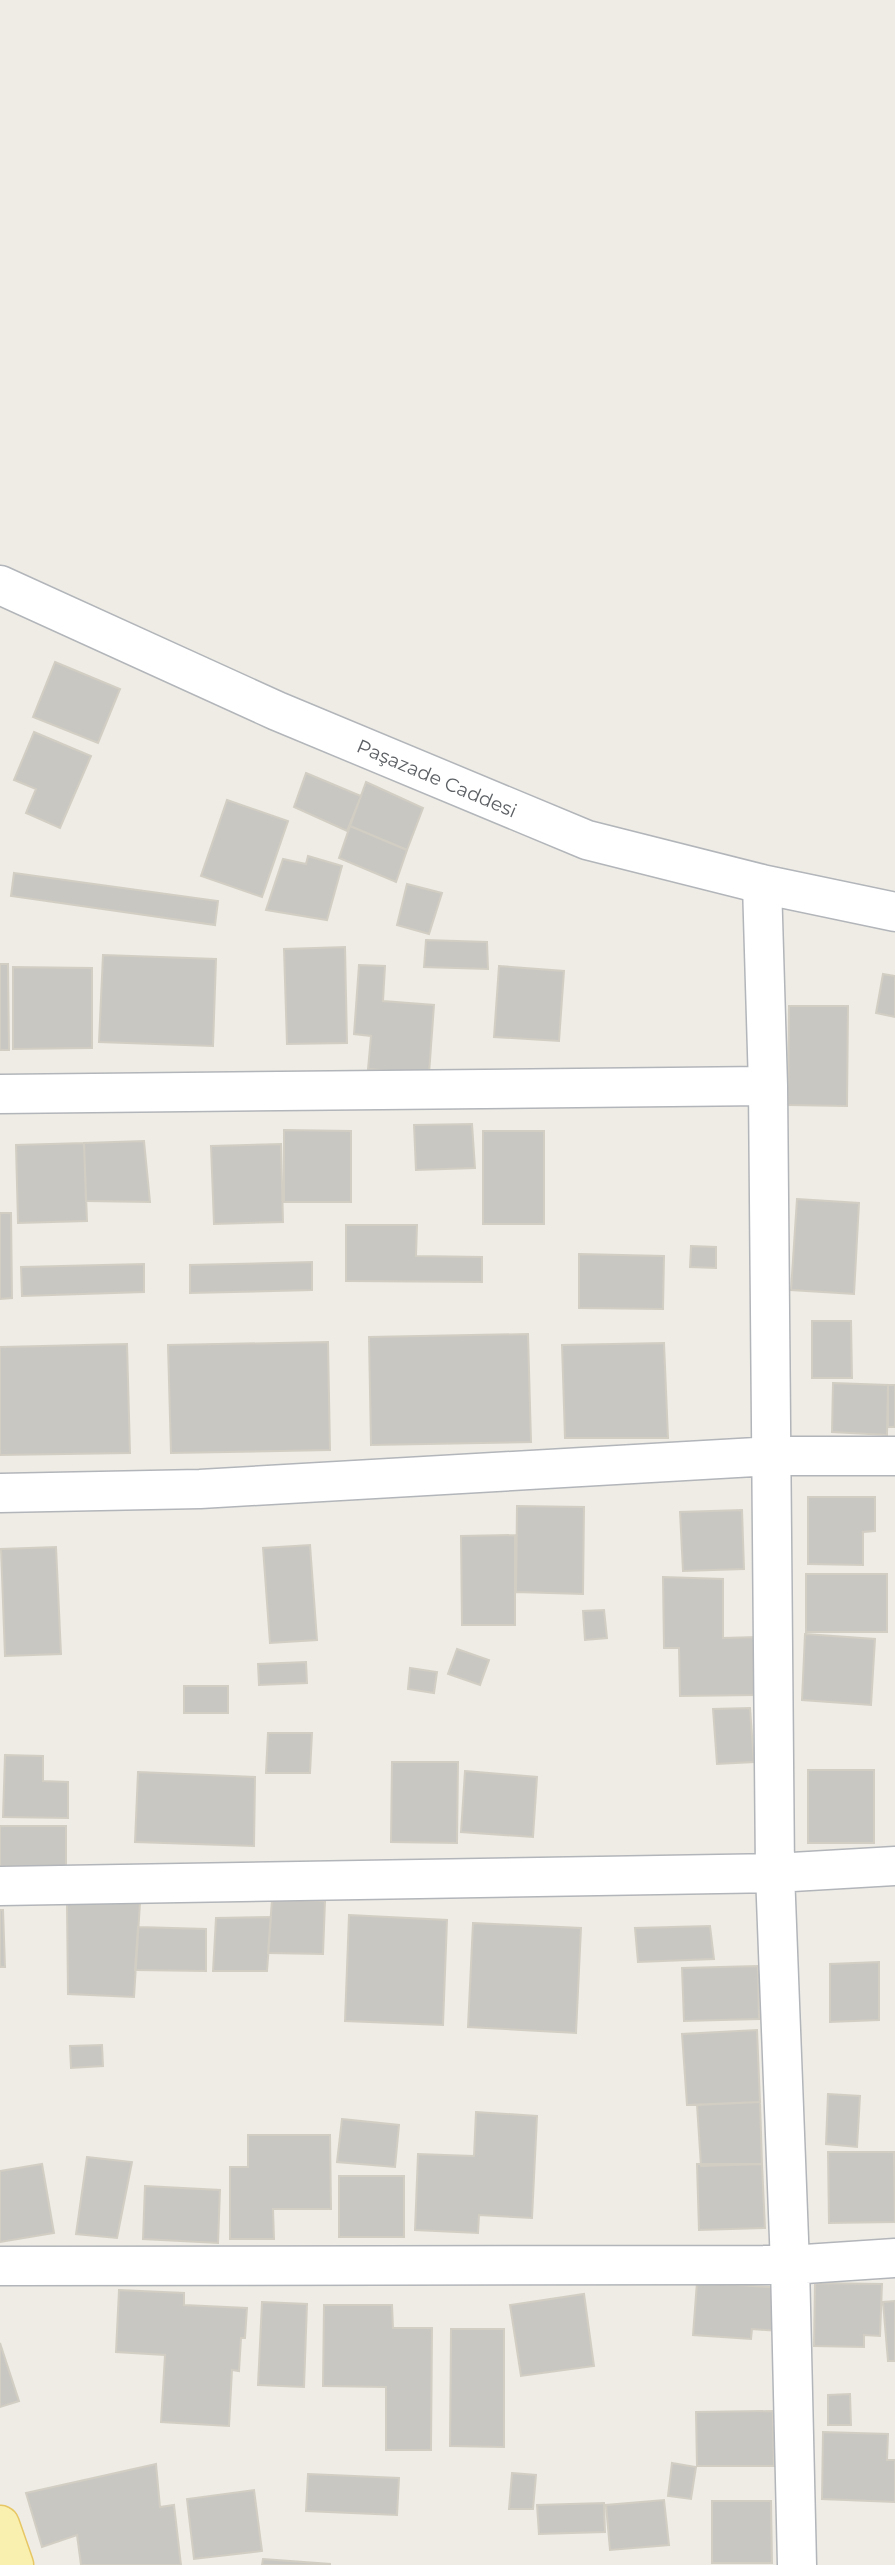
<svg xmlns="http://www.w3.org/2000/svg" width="895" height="2565" font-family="Montserrat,sans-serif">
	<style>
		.building { fill: #c9c7c2; stroke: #d2cec4; stroke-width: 2 }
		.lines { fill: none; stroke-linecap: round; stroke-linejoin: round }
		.minor-casing { stroke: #b2b5b9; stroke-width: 41 }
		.major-casing { stroke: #e7c765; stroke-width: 41 }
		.minor { stroke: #fff; stroke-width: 38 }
		.major { stroke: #f9f0af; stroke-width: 38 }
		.labels { text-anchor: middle; stroke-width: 5; stroke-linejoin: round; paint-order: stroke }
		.street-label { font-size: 19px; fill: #5d6064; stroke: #fff }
	</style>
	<rect width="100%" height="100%" fill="#eeece5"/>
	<!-- building -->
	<path class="building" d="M55,662L120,689L98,743L33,717Z
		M34,732L91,756L60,828L26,813L36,789L14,780Z
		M306,773L361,796L347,831L294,807Z
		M366,782L423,808L407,850L350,826Z
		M227,800L288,821L262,897L201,876Z
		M350,826L407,850L396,882L339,858Z
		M308,856L342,866L327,920L266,910L283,859L306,864Z
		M14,873L218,901L215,925L11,896Z
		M407,884L442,893L429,934L397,925Z
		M426,940L487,942L488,969L424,967Z
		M345,947L347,1043L287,1044L284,949Z
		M103,955L216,959L213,1046L99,1042Z
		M0,964H8L9,1050H0Z
		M359,965L385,966L383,1001L434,1005L429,1074L368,1069L371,1036L354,1034Z
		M499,966L564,971L559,1041L494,1037Z
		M13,967L92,968V1048L13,1049Z
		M883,974L895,976V1017L876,1013Z
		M789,1006H848L847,1106L788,1105Z
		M472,1124L475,1168L416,1170L414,1125Z
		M284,1130L351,1131V1202H284Z
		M483,1131H544V1224H483Z
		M144,1141L150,1202L86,1201L84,1143Z
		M84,1143L87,1221L18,1223L16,1145Z
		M281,1144L283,1222L214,1224L211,1146Z
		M797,1199L859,1203L854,1294L791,1290Z
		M0,1213H11L12,1298L0,1299Z
		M346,1225H417L416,1256L482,1257V1282L346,1281Z
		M691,1246L716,1247V1268L690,1267Z
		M579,1254L664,1256L663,1309L579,1308Z
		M312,1262V1290L190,1293V1265Z
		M144,1264V1292L22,1296L21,1267Z
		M812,1321H851L852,1378H812Z
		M528,1334L531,1442L371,1445L369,1337Z
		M328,1342L330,1450L171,1453L168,1345Z
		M664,1343L668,1438H565L562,1345Z
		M127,1344L130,1453L0,1455V1347Z
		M833,1383L888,1385L887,1435L832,1432Z
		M888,1385H895V1427H888Z
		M808,1497H875V1531L863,1532V1565L808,1564Z
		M517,1506L584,1507L583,1594L516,1592Z
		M742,1510L744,1569L683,1571L680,1512Z
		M515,1535V1625H462L461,1536Z
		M310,1545L317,1640L270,1643L263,1548Z
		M56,1547L61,1654L5,1656L1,1549Z
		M806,1574H887V1632H806Z
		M663,1577L723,1579V1638L756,1637V1695L680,1696L679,1648H664Z
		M604,1610L607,1638L585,1640L583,1611Z
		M805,1634L875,1639L871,1705L802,1700Z
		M457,1649L489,1660L480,1685L448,1674Z
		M306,1662L307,1683L259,1685L258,1664Z
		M410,1668L437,1672L434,1693L408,1689Z
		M184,1686H228V1713H184Z
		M750,1708L754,1762L717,1764L713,1709Z
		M268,1733H312L310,1773H266Z
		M5,1755L43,1756V1781L68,1782V1818L3,1817Z
		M392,1762H458L457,1843L391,1842Z
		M808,1770H874V1843H808Z
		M465,1771L537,1777L533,1837L461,1832Z
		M138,1772L255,1777L254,1846L135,1842Z
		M0,1826H66V1866H0Z
		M272,1900L325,1901L323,1954L268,1953Z
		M140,1903L134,1997L68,1994L67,1904Z
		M0,1910H3L5,1967H0Z
		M349,1915L447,1920L443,2025L345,2021Z
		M271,1917L267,1971H213L216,1918Z
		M473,1923L581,1928L576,2033L468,2027Z
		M710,1926L714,1959L638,1962L635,1928Z
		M138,1927L206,1929V1971L135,1970Z
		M879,1962V2020L830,2022V1964Z
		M758,1966L759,2019L684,2021L682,1968Z
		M757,2030L760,2102L687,2105L682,2034Z
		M102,2045L103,2066L71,2068L70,2046Z
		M828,2094L860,2096L857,2147L826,2144Z
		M760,2102L762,2164L701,2166L697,2105Z
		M476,2112L537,2116L532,2218L479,2215L478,2233L415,2230L418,2154L474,2156Z
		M342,2119L399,2125L395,2167L337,2162Z
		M248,2135H330L331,2209H273L274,2239H230V2167H248Z
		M828,2152H894L895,2222L829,2223Z
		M87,2157L132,2162L117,2238L76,2234Z
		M42,2164L54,2233L0,2242V2171Z
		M697,2164H762L765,2228L699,2230Z
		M339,2176H404V2237H339Z
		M145,2186L220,2190L218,2243L143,2239Z
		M697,2282L782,2288L779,2331L752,2329L751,2339L693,2335Z
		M815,2283L882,2284L880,2336L864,2335V2347L814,2346Z
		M119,2290L184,2293V2305L247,2308L245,2338H241L239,2371L232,2370L229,2426L161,2422L165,2355L116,2352Z
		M584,2294L594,2366L521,2376L510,2305Z
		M895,2301V2361H888L883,2302Z
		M262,2302L307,2304L304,2387L258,2385Z
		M324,2305H392L393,2328H432L431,2450H386V2387L323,2386Z
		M451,2329H504V2447L450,2446Z
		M0,2343L19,2401L0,2407Z
		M850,2394L851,2425H828V2395Z
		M773,2411L774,2466H697L696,2412Z
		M823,2432L888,2434L887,2460H895V2502L822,2499Z
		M672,2463L696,2467L691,2499L668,2496Z
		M156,2464L160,2507L174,2505L181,2565H81L77,2535L42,2547L26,2493Z
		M512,2473L536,2475L533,2509H509Z
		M308,2474L399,2478L397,2515L306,2511Z
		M254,2490L262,2551L194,2559L187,2499Z
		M664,2500L669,2545L610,2550L606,2505Z
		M712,2501H771L772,2563H712Z
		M604,2503L605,2532L539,2534L537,2505Z
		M263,2559L330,2564V2565H262Z"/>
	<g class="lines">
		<defs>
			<path id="minor" d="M0,585L277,711L587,840L762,884L895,912
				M762,884L768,1086
				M0,1094L768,1086L775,1873L790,2265L797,2565
				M0,1493L200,1489L772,1456H895
				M0,1886L775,1873L895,1866
				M0,2266L790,2265L895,2258"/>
			<path id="major" d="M0,2525L14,2565"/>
		</defs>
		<!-- minor casing -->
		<use href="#minor" class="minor-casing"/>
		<!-- major casing -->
		<use href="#major" class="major-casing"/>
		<!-- minor -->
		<use href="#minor" class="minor"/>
		<!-- major -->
		<use href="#major" class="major"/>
	</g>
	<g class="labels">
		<!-- street labels -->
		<g class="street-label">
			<text transform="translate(437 778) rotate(23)" y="7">Paşazade Caddesi</text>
		</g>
	</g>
</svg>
